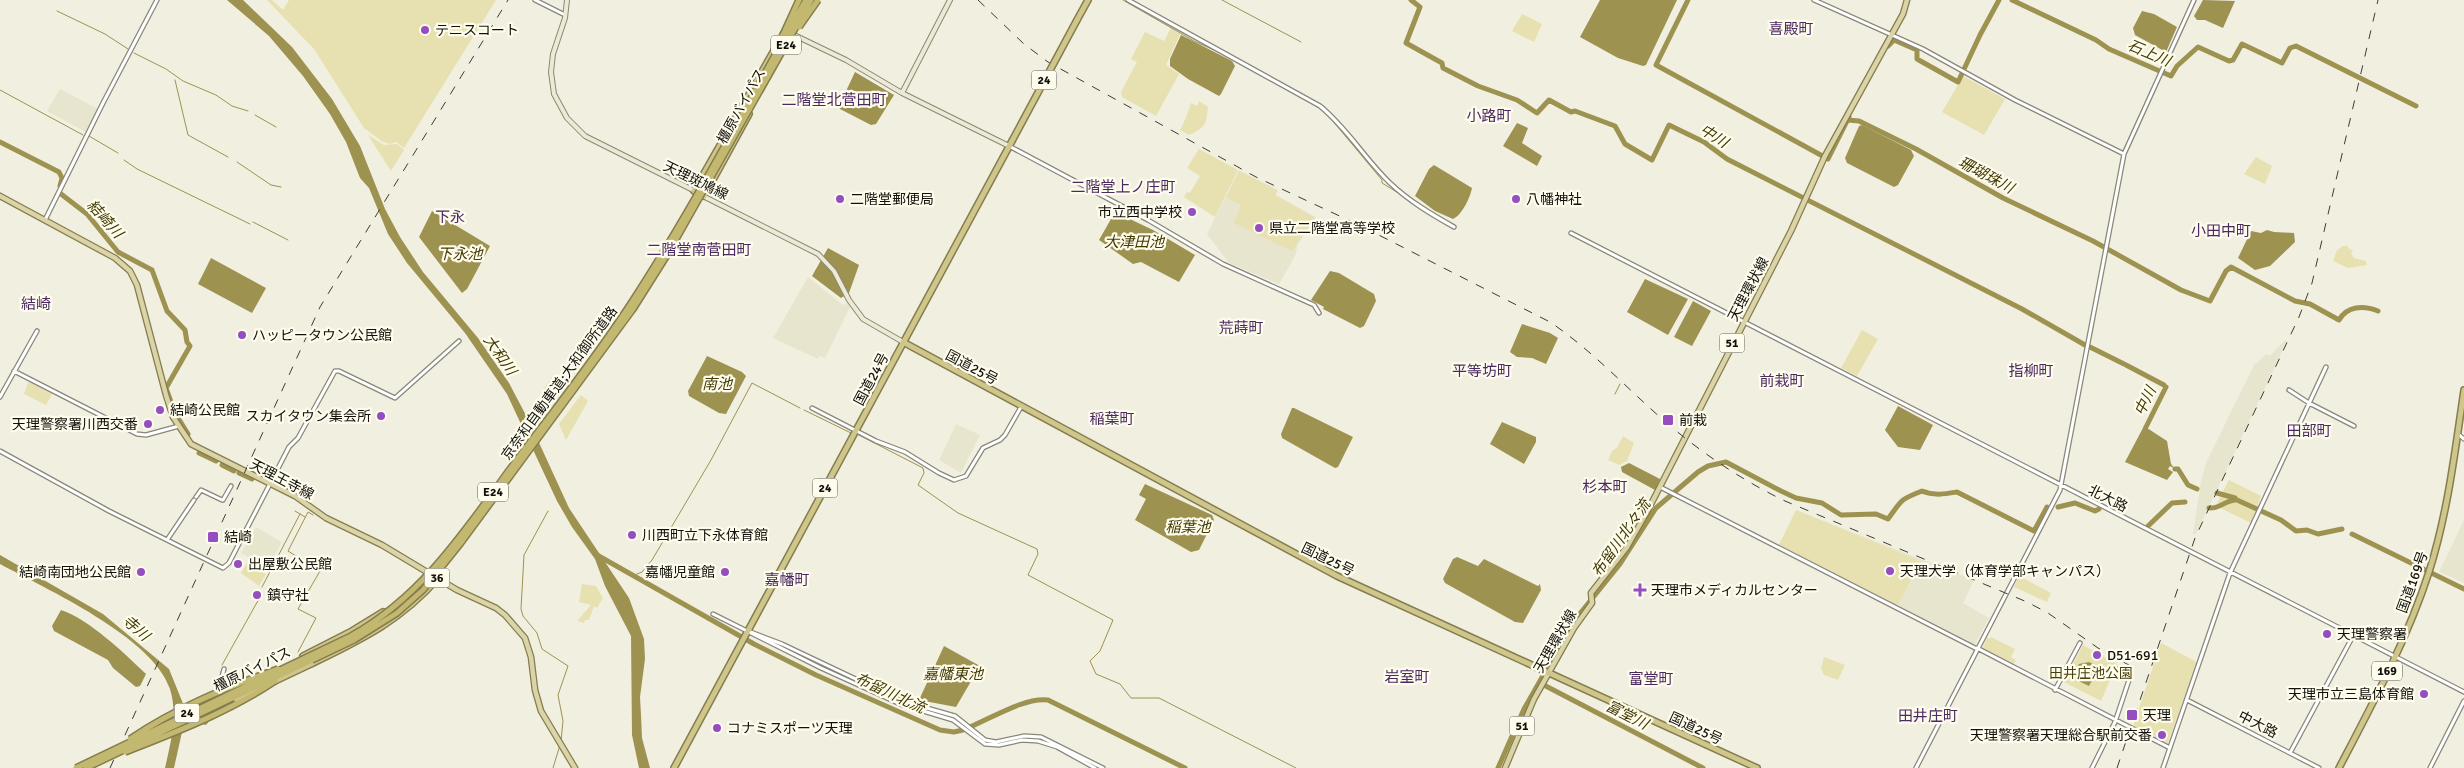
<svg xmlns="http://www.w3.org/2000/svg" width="2464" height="768" font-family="Signika,'Noto Sans JP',sans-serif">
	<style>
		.built { fill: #e8e5ce }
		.green { fill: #e7e0b0 }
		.water { fill: #9d9250 }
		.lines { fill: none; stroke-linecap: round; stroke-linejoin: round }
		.stream { stroke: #9d9250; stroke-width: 1 }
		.river { stroke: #9d9250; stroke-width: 5 }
		.tertiary-casing { stroke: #89877a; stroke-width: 5.5 }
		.secondary-casing { stroke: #89877a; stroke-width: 6 }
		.primary-casing { stroke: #857d4d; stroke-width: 7 }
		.trunk-casing { stroke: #857d4d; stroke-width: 8 }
		.tertiary { stroke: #fff; stroke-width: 3 }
		.secondary { stroke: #edead4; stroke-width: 4 }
		.primary { stroke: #dbd4a9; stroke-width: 4.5 }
		.trunk { stroke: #cfc68c; stroke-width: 5 }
		.rail { stroke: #3e3c35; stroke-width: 1; stroke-dasharray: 9 9; stroke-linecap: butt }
		.trunk-bridge-casing { stroke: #857d4d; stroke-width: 8; stroke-linecap: butt }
		.motorway-bridge-casing { stroke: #857d4d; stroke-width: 8; stroke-linecap: butt }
		.trunk-bridge { stroke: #cfc68c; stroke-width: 5 }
		.motorway-bridge { stroke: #c3b870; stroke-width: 5 }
		.poi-dot { fill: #954dc0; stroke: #fefced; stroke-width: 2 }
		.labels { text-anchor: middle; stroke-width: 4.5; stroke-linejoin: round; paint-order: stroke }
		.shield { fill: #fefced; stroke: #58574f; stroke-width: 1 }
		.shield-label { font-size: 12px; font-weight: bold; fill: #11100b }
		.poi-label { font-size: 14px; fill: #11100b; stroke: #fefced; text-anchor: start }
		.street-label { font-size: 14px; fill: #11100b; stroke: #fefced }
		.park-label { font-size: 14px; fill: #49410b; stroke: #fefced }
		.neighbourhood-label { font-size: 15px; fill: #4b2961; stroke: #fefced }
		.water-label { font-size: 15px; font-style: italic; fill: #433b03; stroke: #fefced }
	</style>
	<rect width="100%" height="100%" fill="#f1efe0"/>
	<!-- built -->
	<path class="built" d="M60,89L98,109L86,132L47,111Z
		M1239,170L1278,190L1276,195L1316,217L1298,244L1295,256L1279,284L1229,263L1207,234Z
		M808,277L843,305L848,303L850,307L825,358L820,356L818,359L773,338Z
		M2285,340L2287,341L2196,534H2193L2201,481L2206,463L2254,365L2266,354L2270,356Z
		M956,424L980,435L961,473L939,460Z
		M1796,510L1974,580L1963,603L1989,618L1975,644L1973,645L1779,545Z
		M2464,520V583L2439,572Z
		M256,527L282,542L267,568L241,553Z"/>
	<!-- green -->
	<path class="green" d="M267,0H272L283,10L289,0H496L404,148L396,142L390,144L383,142L364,128L314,49Z
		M1522,14L1542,24L1534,42L1512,31Z
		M1171,28L1180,34L1166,65L1179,74L1156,116L1122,97L1121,92L1137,62L1131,59L1145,32L1164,41Z
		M1963,76L2005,99L1984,135L1942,112Z
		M1199,101L1208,107C1206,125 1206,127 1189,135L1180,130C1185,121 1188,112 1191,103L1197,106Z
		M368,135L384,145L397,144L404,150L391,171Z
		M1199,149L1238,170L1215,217L1184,197L1187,192L1190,193L1200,176L1187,168Z
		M2256,157L2272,166L2265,184L2244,174Z
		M1239,171L1277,190L1275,195L1315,218L1292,251L1234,223L1241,205L1226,197Z
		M2343,246H2348L2349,249L2353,250L2351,254L2354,258L2366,261L2367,265L2348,268L2333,261L2337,250Z
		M1862,330L1878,339L1857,376L1841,368Z
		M552,377L563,384L549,403L541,393Z
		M30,382L52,394L46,405L24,394L28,383Z
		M581,395L588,401L566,440L559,424Z
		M1623,436L1634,443L1627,461L1619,465L1608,460L1612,451L1617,448Z
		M2229,480L2261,496L2257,508L2222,493Z
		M2221,495L2256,509L2251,523L2220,508H2215Z
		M1796,510L1920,561L1898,605L1779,545Z
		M247,563L266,574L259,586L241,573Z
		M2019,576L2051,593L2047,602L2014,587Z
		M582,584L596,586L603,598L597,608L594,606L589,620H585L584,623L577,621L591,605L579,602Z
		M1987,637L1990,639L1991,637L2015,649L2011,657L2016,660L2014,664L1983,648Z
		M2161,643L2197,662L2168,743L2133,726Z
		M2083,645L2117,664L2101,701L2064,682Z
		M1824,657L1845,665L1838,680L1824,675L1821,668Z"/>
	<!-- water -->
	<path class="water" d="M227,0H243L292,47L332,99L360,146L385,209L400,237L423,272L478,338L509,383L530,423L569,508L629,598L644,639L645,659L640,697L641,715L642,738L650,768H639L632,735L631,636L605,586L595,559L572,527L557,501L507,394L465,333L407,263L388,234L369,188L360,178L346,142L330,114L303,76L269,36Z
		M1600,0H1677L1646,65L1643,66L1618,58L1580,37Z
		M2203,0L2235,1L2223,28L2205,20H2197L2194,16Z
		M2142,11L2154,14L2177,27L2166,52L2135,35L2133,28Z
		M1181,35L1232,61L1235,66L1221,94L1219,96L1188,79L1170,66V59Z
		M855,72L894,95L876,124L871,125L840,109L839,106Z
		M1517,123L1528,128L1522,143L1542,156L1537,166L1503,146Z
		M1862,125L1911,150L1914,156L1898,185L1894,187L1847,163L1845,158L1859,126Z
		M1434,165L1472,188C1470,198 1462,215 1453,219L1435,211L1415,196L1429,169Z
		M432,211L490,246L467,289L462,293L419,237Z
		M1115,212L1153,230L1195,255L1179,282L1141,262L1133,264L1099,240Z
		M2267,230L2274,232L2294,233L2295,242L2270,266L2255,270L2238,258L2251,231L2261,233Z
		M828,248L859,265L849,293L841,298L812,276Z
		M211,258L266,288L252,313L198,284Z
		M1330,271L1339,273L1374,294L1376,301L1364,326L1360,328L1323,309L1324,307L1311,300Z
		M1645,279L1688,299L1668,335L1627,312Z
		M1693,301L1711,311L1692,346L1674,337Z
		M1522,324L1550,333L1558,338L1546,364L1532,358L1517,357L1510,352Z
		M707,356L742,372L746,376L726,414L719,413L689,396L688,391Z
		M1898,406L1933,425L1920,450L1898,447L1885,430Z
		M1292,408H1294L1353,437L1338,467L1335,468L1282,438L1281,434Z
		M1502,422L1536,437V442L1524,464L1490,444Z
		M2144,426L2167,441L2171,464L2175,469L2170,466L2168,469L2173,472L2167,480L2125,462Z
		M1629,463L1660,479L1655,490L1622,472L1621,467Z
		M1145,484L1212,515L1214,520L1199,550L1191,552L1135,520L1146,499L1139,495Z
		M0,555L103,614L169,669L184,706L182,732L174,768H165C171,742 178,715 170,689C153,637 46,589 0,564Z
		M1457,557L1478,566L1484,559L1538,586L1540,584L1541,590L1523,623L1515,622L1445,583L1443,579L1453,559Z
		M61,610C89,619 125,654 146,674L140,686L136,687L113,668L108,660L54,631L52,626Z
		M944,646L980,666L956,707L919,700Z
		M2089,662L2099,667L2089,686L2070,677L2079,664Z"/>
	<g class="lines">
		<!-- stream -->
		<path class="stream" d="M1123,0L1194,41L1225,55
			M1222,0L1301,42
			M57,11L105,34L128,49
			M134,53L166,69L183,81L216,95L232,106L248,111
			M175,80L188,135L228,157
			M0,90L83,135
			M1316,105L1327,114L1382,180V183L1400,194
			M255,115L276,127
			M89,136L118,153
			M124,160L137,169L250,224
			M237,162L271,185L281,187
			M253,222L288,240
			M1615,394L1620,384
			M804,410L851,433
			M857,434L923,468L924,473L918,485L958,513L1037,549L1038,554L1028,575L1113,620L1100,651L1090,661L1096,674L1120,684L1131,698H1159L1296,768
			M295,511L305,517
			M548,511L524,555L521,609L523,616L537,633L542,649L568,666L558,695L563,721L561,741
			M632,576L642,572L652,560L711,460L752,383L800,408
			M262,587L300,514
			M298,652L316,618L298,609L320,571L288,551L308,512L313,515
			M222,665L260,597
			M553,768L560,745"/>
		<!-- river -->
		<path class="river" d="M1411,0L1420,7L1406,43L1442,63L1443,68L1478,86L1517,100L1537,113L1549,100L1571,112L1575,111L1615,126L1625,144L1652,160L1669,125L1704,142L1727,159L2022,309L2085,345
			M1688,0L1656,65L1828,159L1849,117
			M2012,0L2096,40L2109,49L2171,76L2177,66L2198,47L2229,61L2233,60L2242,44L2282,63L2290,48L2296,46L2416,106
			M1888,46L1894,40L1917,50V59L1958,82L1980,35L1999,0
			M1847,120L1859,121L1916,149L2003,198L2093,241L2181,290L2210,301L2226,271L2231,267L2295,301L2310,304L2339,320C2347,306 2363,305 2378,311
			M0,142L59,172L62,178L60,186
			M61,194L87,214L118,252L152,270L167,311L185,330L187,342L190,346L166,388L175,413L188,434
			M2090,347L2124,364
			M2126,365L2164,385
			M2146,427L2166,387
			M199,453L216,461
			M222,465L234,471
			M2175,469H2178L2188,485L2197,489
			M239,473L252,479
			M2217,493L2235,498
			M2058,507L2075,503L2095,511L2099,509
			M2209,508C2221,509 2226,499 2237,500L2281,520L2296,531L2307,530L2318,534L2342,529
			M2147,527L2172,503L2185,502
			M2352,534L2464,589
			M597,555L754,644L816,675L940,730L954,732L963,730C987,721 1023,697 1048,700L1185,768
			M1540,683L1703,768
			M1498,768L1524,709L1574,621L1620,564L1656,508L1698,472L1708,466L1726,462L1781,491L1796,498L1822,503L1841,515L1876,514L1888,519C1902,500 1899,500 1922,491C1934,496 1945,494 1957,492L2034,531L2047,507"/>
		<defs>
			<path id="tertiary" d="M535,0L565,15
				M1128,0L1320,106C1347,128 1365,159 1390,183C1409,201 1431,214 1454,227
				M1814,0L1923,49L2015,100L2124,154
				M1009,146L1148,220L1223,264L1314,305L1319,313
				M45,220L103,103L157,0
				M1571,233L2464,692
				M14,371L137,434L146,435L179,426
				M2289,390L2309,403L2354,426
				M0,397L37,331
				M812,408L876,441L905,452L939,473L954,480L966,476L983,448L1000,440L1005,435L1021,407
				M2458,434L2464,439
				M0,451L109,511L223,568L229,563L289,447L298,438L335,371H339L395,398L459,341
				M1660,487L1977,649
				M196,497L201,490L222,500
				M223,500L231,486
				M167,540L194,500
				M713,614L821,668L900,704L953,720L985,744L999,745L1022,740L1038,741L1057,747L1095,768
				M748,631L782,644L902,701L955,716L985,740L996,742L1024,736L1041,737L1103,768
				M1977,648L2170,748
				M2055,690L2080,643
				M216,700L224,669
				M2187,700L2319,768
				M205,722L212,708
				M2290,753L2353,636
				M1916,768L2060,490L2124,154L2194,0
				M2092,768L2115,722L2130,677L2117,669
				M2163,768L2230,573L2326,367
				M2430,768L2464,701"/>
			<path id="secondary" d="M567,0L565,18L553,54L551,72L554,94L567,118L585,136L695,191
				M790,33L846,60L902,93L1009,146
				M902,93L950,0
				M703,196L818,254L834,271L849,300L863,319L903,342"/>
			<path id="primary" d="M0,196L115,258L130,271L137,285L166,395L173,417L191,444L295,496L326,518L382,545L457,590L496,608L505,615L525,638L531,657L535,690L541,711L575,768
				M1505,768L1534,699L1574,628L1592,603L1591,593L1627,547L1648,510L1791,231L1825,156L1903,14L1907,0"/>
			<path id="trunk" d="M793,17L803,0
				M1077,20L1088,0
				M694,191L784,33
				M704,196L749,114
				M903,342L1337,576L1757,768
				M303,656L352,631L383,612
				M311,664C360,640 401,621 438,578
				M674,768L1012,141
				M2339,768C2372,705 2407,640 2429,572C2448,512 2455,451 2464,390"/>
		</defs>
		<!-- tertiary casing -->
		<use href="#tertiary" class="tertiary-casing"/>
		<!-- secondary casing -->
		<use href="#secondary" class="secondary-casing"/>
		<!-- primary casing -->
		<use href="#primary" class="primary-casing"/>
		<!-- trunk casing -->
		<use href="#trunk" class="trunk-casing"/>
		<!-- tertiary -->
		<use href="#tertiary" class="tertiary"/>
		<!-- secondary -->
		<use href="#secondary" class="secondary"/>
		<!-- primary -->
		<use href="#primary" class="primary"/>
		<!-- trunk -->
		<use href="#trunk" class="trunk"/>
		<!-- rail -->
		<path class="rail" d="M978,0L1024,44L1048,62L1256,177L1361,226L1550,322C1587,347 1618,379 1651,409C1690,445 1737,478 1785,501L2027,602L2048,613L2098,648L2136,669
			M110,768L320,307L508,0
			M2117,768L2195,538L2299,317L2312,283L2378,0"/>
		<defs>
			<path id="trunk-bridge" d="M1012,141L1077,20
				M273,682L311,664
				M236,699L263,687"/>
			<path id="motorway-bridge" d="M799,27L818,0
				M783,35L799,0
				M130,739C176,708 227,687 278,669
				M125,752C176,732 229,712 275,681
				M76,768L351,636C423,596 466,529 513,465C553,412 594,360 630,305C694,207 748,102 806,0
				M86,768L354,640L397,613L423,590L460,544L633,309L667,255L811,0"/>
		</defs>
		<!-- trunk-bridge casing -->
		<use href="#trunk-bridge" class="trunk-bridge-casing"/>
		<!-- motorway-bridge casing -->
		<use href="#motorway-bridge" class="motorway-bridge-casing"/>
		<!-- trunk-bridge -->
		<use href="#trunk-bridge" class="trunk-bridge"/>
		<!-- motorway-bridge -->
		<use href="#motorway-bridge" class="motorway-bridge"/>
	</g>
	<!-- markers -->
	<g class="poi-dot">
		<circle cx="425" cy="30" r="5"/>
		<circle cx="840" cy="199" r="5"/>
		<circle cx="1516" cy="199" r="5"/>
		<circle cx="1192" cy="212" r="5"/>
		<circle cx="1259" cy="228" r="5"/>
		<circle cx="242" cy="335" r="5"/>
		<circle cx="160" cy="410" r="5"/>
		<circle cx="381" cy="416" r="5"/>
		<rect x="1662" y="414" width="12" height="12" rx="2.5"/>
		<circle cx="148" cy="424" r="5"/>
		<circle cx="632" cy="535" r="5"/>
		<rect x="207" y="531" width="12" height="12" rx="2.5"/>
		<circle cx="238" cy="564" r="5"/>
		<circle cx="1890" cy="571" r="5"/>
		<circle cx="141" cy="572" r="5"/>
		<circle cx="725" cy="572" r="5"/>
		<path d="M1637.5 582.5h5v5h5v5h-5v5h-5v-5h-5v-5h5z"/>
		<circle cx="257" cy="595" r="5"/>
		<circle cx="2327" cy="634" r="5"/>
		<circle cx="2097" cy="655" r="5"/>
		<circle cx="2424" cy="694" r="5"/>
		<rect x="2126" y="709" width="12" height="12" rx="2.5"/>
		<circle cx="717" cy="728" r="5"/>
		<circle cx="2162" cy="735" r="5"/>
	</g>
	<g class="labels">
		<!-- shield labels -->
		<g class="shield">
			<rect x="771" y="35.5" width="30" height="19" rx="4"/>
			<rect x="1031.5" y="70.5" width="25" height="19" rx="4"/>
			<rect x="1719.5" y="333.5" width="25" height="19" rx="4"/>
			<rect x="812.5" y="478.5" width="25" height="19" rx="4"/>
			<rect x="478" y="482.5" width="30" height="19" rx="4"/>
			<rect x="424.5" y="568.5" width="25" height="19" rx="4"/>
			<rect x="2372" y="661.5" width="30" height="19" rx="4"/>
			<rect x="174.5" y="703.5" width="25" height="19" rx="4"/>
			<rect x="1509.5" y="716.5" width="25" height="19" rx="4"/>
		</g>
		<g class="shield-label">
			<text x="786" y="49">E24</text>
			<text x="1044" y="84">24</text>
			<text x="1732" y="347">51</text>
			<text x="825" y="492">24</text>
			<text x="493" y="496">E24</text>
			<text x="437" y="582">36</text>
			<text x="2387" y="675">169</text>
			<text x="187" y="717">24</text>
			<text x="1522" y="730">51</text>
		</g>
		<!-- poi labels -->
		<g class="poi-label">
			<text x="435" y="35">テニスコート</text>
			<text x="850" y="204">二階堂郵便局</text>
			<text x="1526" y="204">八幡神社</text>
			<text x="1182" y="217" text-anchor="end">市立西中学校</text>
			<text x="1269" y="233">県立二階堂高等学校</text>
			<text x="252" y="340">ハッピータウン公民館</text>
			<text x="170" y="415">結崎公民館</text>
			<text x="371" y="421" text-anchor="end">スカイタウン集会所</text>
			<text x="1679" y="425">前栽</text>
			<text x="138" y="429" text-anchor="end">天理警察署川西交番</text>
			<text x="642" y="540">川西町立下永体育館</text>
			<text x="224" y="542">結崎</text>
			<text x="248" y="569">出屋敷公民館</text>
			<text x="1900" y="576">天理大学（体育学部キャンパス）</text>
			<text x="131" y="577" text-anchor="end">結崎南団地公民館</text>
			<text x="715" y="577" text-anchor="end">嘉幡児童館</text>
			<text x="1651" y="595">天理市メディカルセンター</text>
			<text x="267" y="600">鎮守社</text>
			<text x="2337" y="639">天理警察署</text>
			<text x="2107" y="660">D51-691</text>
			<text x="2414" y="699" text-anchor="end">天理市立三島体育館</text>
			<text x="2143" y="720">天理</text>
			<text x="727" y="733">コナミスポーツ天理</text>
			<text x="2152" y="740" text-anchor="end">天理警察署天理総合駅前交番</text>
		</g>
		<!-- street labels -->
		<g class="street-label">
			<text transform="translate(741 106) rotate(-61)" y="5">橿原バイパス</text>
			<text transform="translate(696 180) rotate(26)" y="5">天理斑鳩線</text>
			<text transform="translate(1748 289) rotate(-62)" y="5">天理環状線</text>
			<text transform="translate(972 367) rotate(28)" y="5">国道25号</text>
			<text transform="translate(871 379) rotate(-62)" y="5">国道24号</text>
			<text transform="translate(559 383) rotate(-54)" y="5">京奈和自動車道;大和御所道路</text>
			<text transform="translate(282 479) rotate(28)" y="5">天理王寺線</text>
			<text transform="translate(2108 498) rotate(27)" y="5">北大路</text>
			<text transform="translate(1328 559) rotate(26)" y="5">国道25号</text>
			<text transform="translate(2412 582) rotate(-70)" y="5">国道169号</text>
			<text transform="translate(1555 641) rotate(-60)" y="5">天理環状線</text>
			<text transform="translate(252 669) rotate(-26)" y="5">橿原バイパス</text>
			<text transform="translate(2258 724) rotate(27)" y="5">中大路</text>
			<text transform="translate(1696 728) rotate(25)" y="5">国道25号</text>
		</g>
		<!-- park labels -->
		<g class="park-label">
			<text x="2091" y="678">田井庄池公園</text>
		</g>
		<!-- neighbourhood labels -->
		<g class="neighbourhood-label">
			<text x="1791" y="34">喜殿町</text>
			<text x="834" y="105">二階堂北菅田町</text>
			<text x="1489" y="121">小路町</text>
			<text x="1123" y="192">二階堂上ノ庄町</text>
			<text x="450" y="222">下永</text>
			<text x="2221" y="236">小田中町</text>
			<text x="699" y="255">二階堂南菅田町</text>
			<text x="36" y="309">結崎</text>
			<text x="1241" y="333">荒蒔町</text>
			<text x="1482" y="376">平等坊町</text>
			<text x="2031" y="376">指柳町</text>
			<text x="1782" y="386">前栽町</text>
			<text x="1112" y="424">稲葉町</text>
			<text x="2309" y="436">田部町</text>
			<text x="1605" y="492">杉本町</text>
			<text x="787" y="585">嘉幡町</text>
			<text x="1407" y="682">岩室町</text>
			<text x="1651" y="684">富堂町</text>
			<text x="1928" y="721">田井庄町</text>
		</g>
		<!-- water labels -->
		<g class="water-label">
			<text transform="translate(2149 53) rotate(23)" y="5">石上川</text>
			<text transform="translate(1714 136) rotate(32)" y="5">中川</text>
			<text transform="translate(1986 175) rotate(28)" y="5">珊瑚珠川</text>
			<text transform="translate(105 219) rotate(48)" y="5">結崎川</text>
			<text x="1134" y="247">大津田池</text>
			<text x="460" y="259">下永池</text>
			<text transform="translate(500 355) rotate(55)" y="5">大和川</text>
			<text x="717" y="389">南池</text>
			<text transform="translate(2145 401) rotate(-64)" y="5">中川</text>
			<text x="1188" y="532">稲葉池</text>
			<text transform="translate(1621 538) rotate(-55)" y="5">布留川北々流</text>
			<text transform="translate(136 628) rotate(41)" y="5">寺川</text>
			<text x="953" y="679">嘉幡東池</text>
			<text transform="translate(890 693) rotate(25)" y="5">布留川北流</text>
			<text transform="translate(1627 715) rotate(27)" y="5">富堂川</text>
		</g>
	</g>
</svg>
